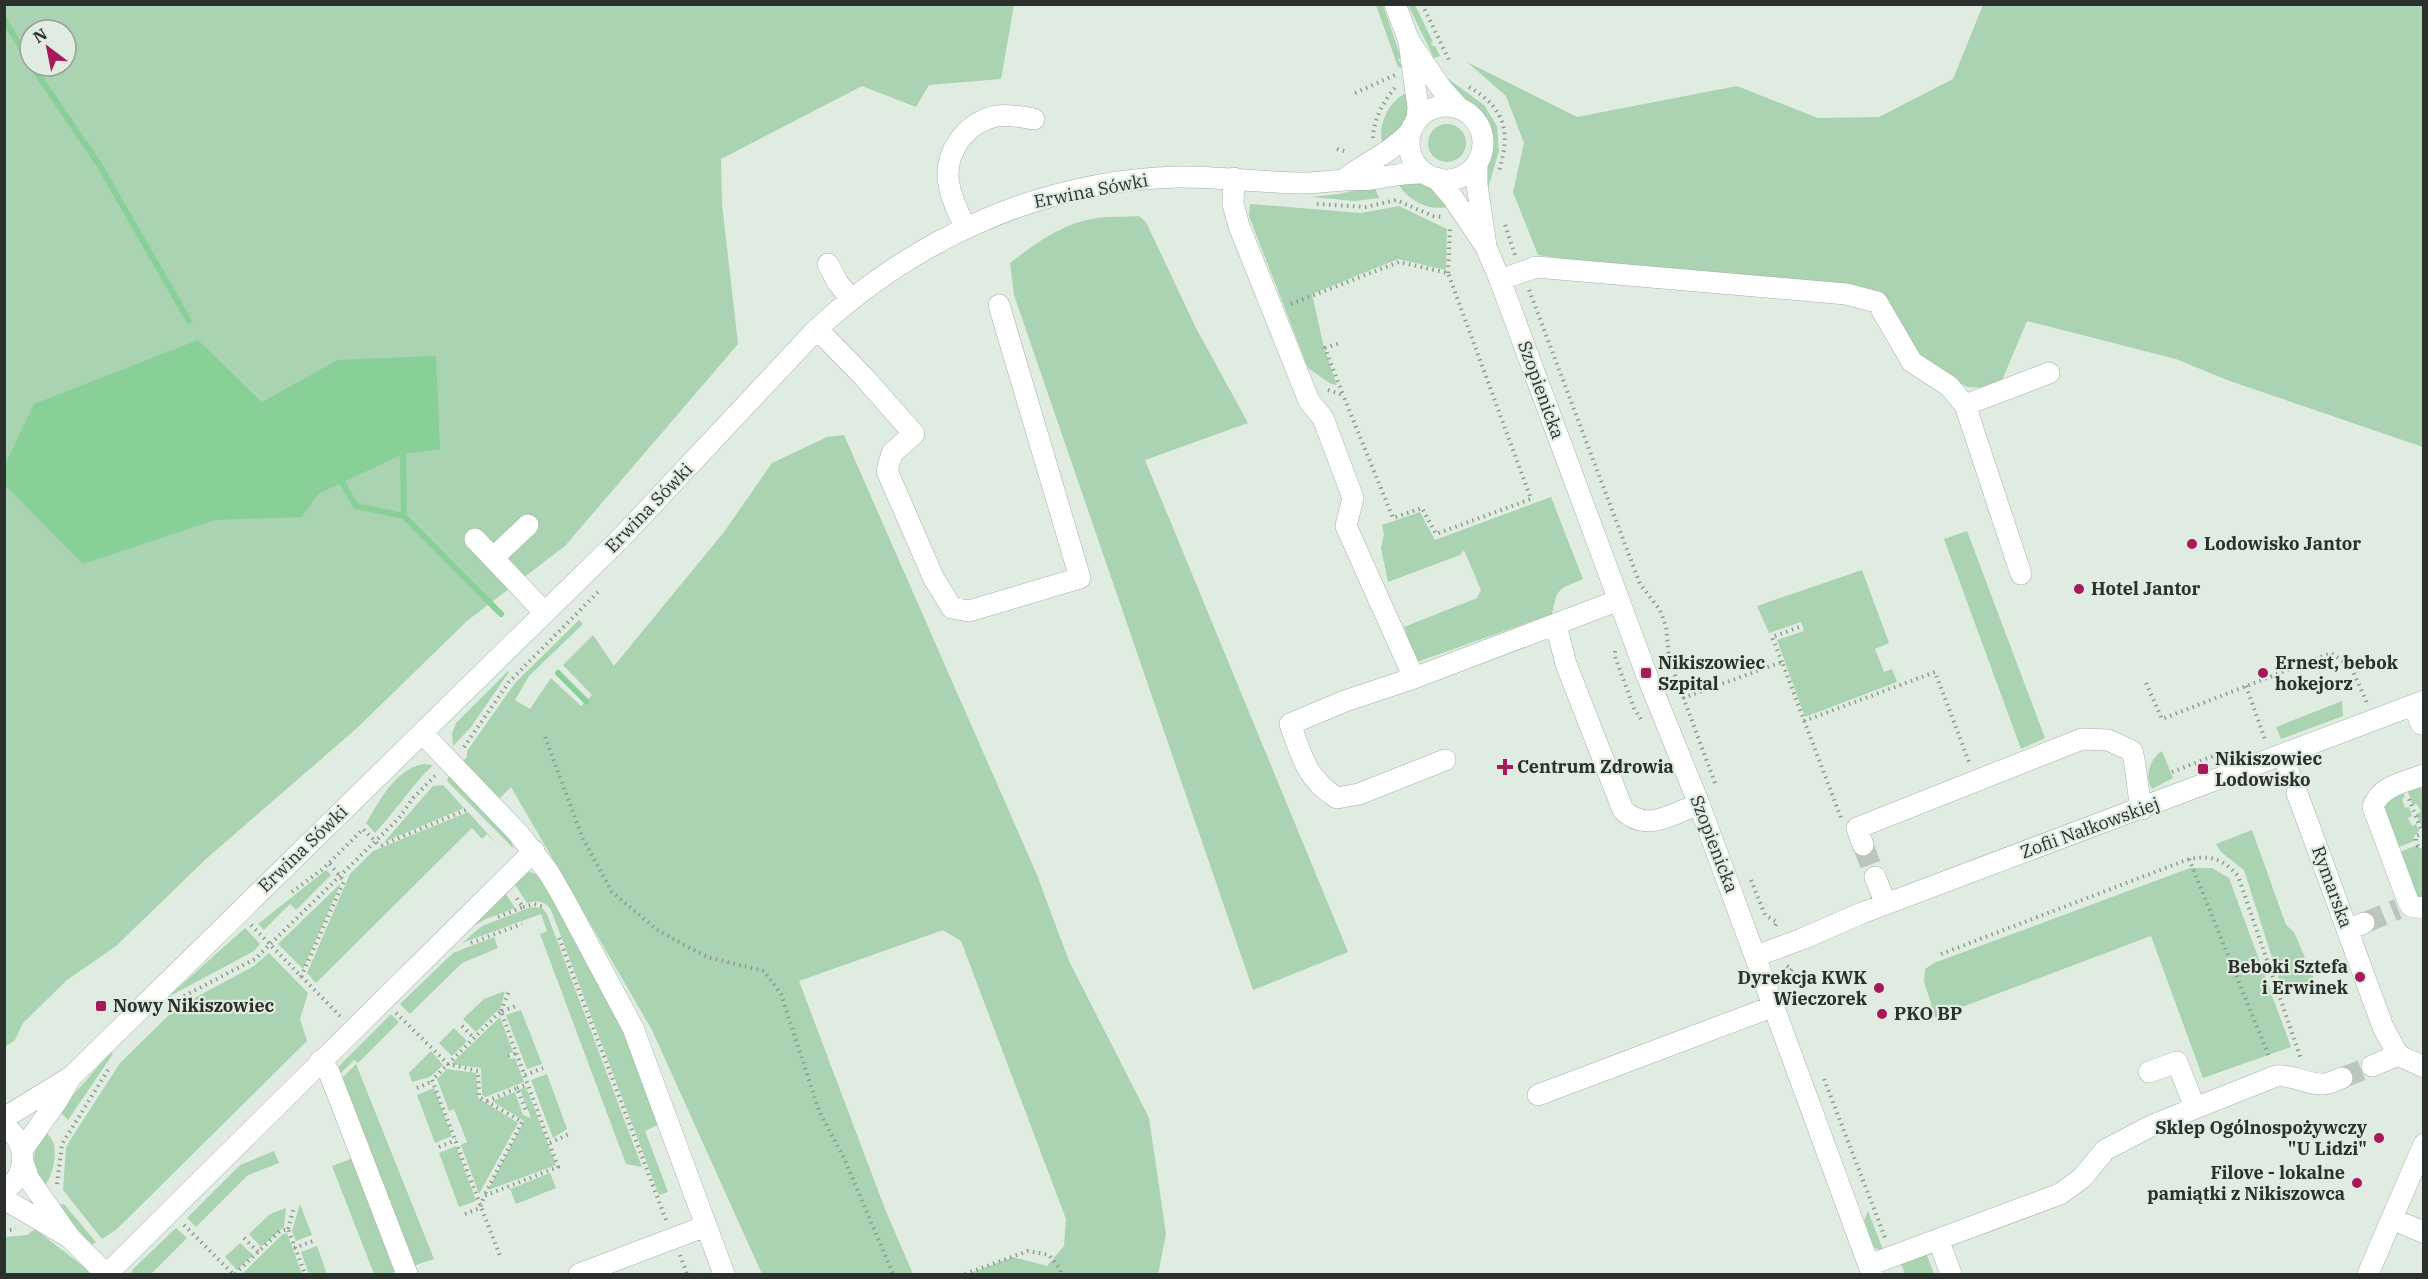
<svg xmlns="http://www.w3.org/2000/svg" width="2428" height="1279" font-family="'IBM Plex Serif',serif">
	<style>
		.green { fill: #a9d3b1; fill-rule: evenodd }
		.water { fill: #89cf98 }
		.lines { fill: none; stroke-linecap: round; stroke-linejoin: round }
		.stream { stroke: #89cf98; stroke-width: 6 }
		.minor-tunnel { stroke: #bcc6be; stroke-width: 21; stroke-dasharray: 21 10; stroke-linecap: butt }
		.minor-casing { stroke: #a5b0a7; stroke-width: 22 }
		.path { stroke: #919a92; stroke-width: 4; stroke-dasharray: 1.5 4.5; stroke-linecap: butt }
		.minor { stroke: #fff; stroke-width: 21 }
		.poi-dot { fill: #a71959; stroke: #e0ece2; stroke-width: 2 }
		.labels { text-anchor: middle; stroke-width: 4.5; stroke-linejoin: round; paint-order: stroke }
		.street-label { font-size: 18px; fill: #2b302c; stroke: #e0ece2 }
		.poi-label { font-size: 18px; font-weight: bold; fill: #2b302c; stroke: #e0ece2; text-anchor: start }
	</style>
	<rect width="100%" height="100%" fill="#e0ece2"/>
	<!-- green -->
	<path class="green" d="M5,5H1014L1001,79L929,85L916,107L862,86L721,159L722,204L738,344L565,546L467,621L357,728L206,859L116,946L67,980L23,1023L15,1040L5,1047ZM30,30H66V66H30Z
		M1376,5H1383L1401,58L1398,59L1404,69L1398,67Z
		M1408,5H1415L1433,42L1431,43L1432,46H1435L1440,56L1434,58Z
		M1983,5H2423V447L2227,380L2176,359L2027,321L2003,378L2004,383L1992,388L1968,387L1942,375L1916,356L1894,311L1538,255L1513,192L1524,143L1506,96L1467,62L1577,117L1737,86L1818,118L1879,117L1953,79Z
		M1447,78L1484,105L1497,126L1499,151L1487,192L1485,170L1492,154L1493,141L1490,126L1479,109L1459,96L1444,79Z
		M1409,92C1407,123 1406,124 1383,145C1376,126 1390,98 1409,92Z
		M1428 143a19 19 0 1 1 38 0a19 19 0 1 1-38 0Z
		M1396,180C1428,180 1428,184 1450,206C1429,213 1405,199 1396,180Z
		M1374,186L1379,198L1355,201L1311,197L1339,194Z
		M1250,204L1361,213L1399,206L1447,229L1446,270L1398,259L1312,294L1324,348L1337,385L1331,384L1308,368L1249,216Z
		M1139,216L1146,222L1196,328L1248,423L1145,460L1348,952L1253,990L1014,295L1010,263C1036,243 1063,223 1097,218C1111,216 1125,217 1139,216Z
		M844,435L1037,875L1069,961L1149,1118L1166,1234L1158,1274H968L1013,1257L1047,1266L1064,1246L1066,1219L961,941L943,930L799,981L885,1209L913,1274H762L652,1030L511,787L499,799L462,762L467,757V751L515,683L579,620L583,624L529,676L515,700L530,709L551,678L581,706L592,695L563,665L593,635L614,666L724,532L772,463L827,437Z
		M1551,497L1583,579C1558,590 1558,586 1552,614L1417,662L1404,627L1477,598L1481,590L1464,550L1460,555L1388,582L1381,548L1384,534L1382,525L1420,512L1435,540Z
		M1967,531L2045,738L2021,749L1944,539Z
		M1862,570L1889,643L1875,649L1884,672L1892,669L1897,682L1805,717L1777,640L1804,631L1801,622L1769,633L1757,606Z
		M508,671L509,672L471,727L453,746L452,733L456,723Z
		M2342,701L2343,716L2281,739L2276,727Z
		M2162,751L2173,778L2152,789C2144,777 2150,758 2162,751Z
		M423,764L433,765C411,786 396,811 375,833L366,823C380,801 394,770 423,764Z
		M449,775L509,837L514,849L447,781Z
		M443,785L464,808L384,842L433,786Z
		M2406,787H2423V829L2416,814L2421,812L2417,804L2413,805Z
		M2402,788L2405,797L2402,799L2405,808L2409,807L2412,816L2408,818L2412,826L2416,824L2419,831L2414,836V841L2394,849L2382,818L2385,798Z
		M468,812L498,845L487,834L482,839L472,828L316,983L307,973L350,874L373,851Z
		M2252,830L2286,925L2294,932L2315,981L2283,992L2244,870L2221,852L2216,844Z
		M2415,846L2423,849V898H2417L2395,854Z
		M2190,868H2212L2229,878L2291,1047L2203,1078L2151,936L1935,1017L1924,981L1925,969L1934,963Z
		M326,870L331,875L296,910L290,904L264,930L258,924Z
		M531,872L542,877L626,1036L660,1124L645,1131L668,1192L659,1195L551,910C546,901 537,900 527,903L513,882L525,873Z
		M340,884V885L303,969L278,944Z
		M504,891L515,908L486,919L472,927Z
		M531,907L542,908L547,914L642,1167L626,1164L540,934L547,931L541,914L462,943L482,926Z
		M245,928L260,944L254,951L168,997Z
		M494,937L498,948L462,963L410,1014L400,1004L453,953Z
		M269,953L308,993L300,1019L307,1041L117,1229L102,1239L63,1190L66,1148L69,1142L120,1063L176,1008L254,966Z
		M505,991L501,1007L476,1032L463,1019L484,999Z
		M521,1010L542,1064L527,1069L506,1015Z
		M391,1014L399,1022L358,1063L354,1060L339,1075L337,1068Z
		M500,1017L513,1052L507,1054L509,1059L515,1058L524,1082L485,1097L482,1095L481,1068L451,1064Z
		M454,1028L467,1041L452,1056L439,1043Z
		M431,1051L443,1065L430,1077L412,1082L409,1073Z
		M111,1052L113,1054L68,1120L59,1111Z
		M356,1064L434,1259L410,1267L341,1079Z
		M447,1069L476,1073L478,1098L518,1123L479,1194L461,1145L467,1142L454,1109L449,1111L437,1079Z
		M547,1074L567,1129L553,1138L531,1080Z
		M526,1087L556,1165L488,1190L524,1121L492,1101L515,1092L523,1115L531,1118L520,1089Z
		M434,1088L452,1136L435,1143L417,1095Z
		M44,1130C48,1134 51,1137 53,1142C58,1155 52,1178 43,1188C31,1159 31,1158 44,1130Z
		M456,1146L476,1201L459,1207L439,1153Z
		M274,1151L279,1163L248,1175L196,1227L187,1218L240,1165Z
		M356,1157L398,1271L389,1274H374L332,1166Z
		M550,1173L556,1188L516,1204L510,1189Z
		M60,1204H64L96,1242L91,1245L58,1206Z
		M300,1204L312,1235L296,1241L292,1231Z
		M286,1208L284,1227L261,1247L249,1234L270,1214Z
		M1868,1211L1884,1252L1874,1247L1864,1221Z
		M176,1228L187,1238L151,1274H131L133,1269Z
		M35,1229L93,1274H5L4,1237L27,1235Z
		M287,1233L302,1274H242L283,1234Z
		M240,1243L253,1255L237,1270L225,1257Z
		M317,1246L327,1274H309L301,1252Z
		M1926,1253L1934,1274H1905L1901,1263Z"/>
	<!-- water -->
	<path class="water" d="M198,340L262,402L338,360L436,356L440,449L403,454L318,494L302,517L215,520L83,564L5,485V464L34,404Z"/>
	<g class="lines">
		<!-- stream -->
		<path class="stream" d="M4,19L30,63
			M32,66L100,166L189,321
			M403,454L404,516
			M343,484L356,506L404,516L501,614
			M558,673L586,701"/>
		<!-- minor-tunnel -->
		<path class="minor-tunnel" d="M1863,845L1875,877
			M2364,923L2398,909
			M2342,1078L2372,1066"/>
		<defs>
			<path id="minor" d="M1395,4L1409,41L1418,107L1417,120
				M1409,41L1441,88L1459,108
				M1409 143a37 37 0 1 1 74 0a37 37 0 1 1-74 0Z
				M1477,164V185L1486,246
				M1234,178L1233,204L1239,226L1309,401L1323,418L1353,498L1346,526L1414,678
				M1436,178L1453,198L1486,247L1500,280L1646,673L1699,804L1872,1274
				M1343,180C1365,163 1392,152 1411,131
				M965,227C959,214 951,199 949,184C943,153 966,122 997,116C1009,114 1022,117 1034,119
				M828,264L838,283L851,299
				M1500,280L1536,267L1846,294L1877,302L1912,362L1949,386L1965,405L2021,574
				M817,329L863,376L914,434L892,453L887,471L934,579L952,608L969,611L1080,578L999,305
				M1965,405L2049,373
				M475,539L545,613
				M493,558L528,525
				M1556,625L1566,664L1623,810C1647,833 1672,814 1699,804
				M2414,705L2421,724
				M422,733L519,834L549,873L563,897L633,1028L724,1274
				M2283,755L2290,776
				M1445,760L1359,794L1337,798C1306,778 1302,757 1290,724L1345,701L1414,678L1619,600
				M2424,775C2404,782 2380,786 2373,807L2408,901L2411,906L2424,908
				M2297,793L2383,1027L2398,1055L2424,1067
				M1863,845L1857,828L2082,739L2108,740L2132,751C2138,772 2136,789 2142,809
				M1875,877L1886,904
				M2347,930L2364,923
				M1756,956L1802,939L1862,913L2424,701
				M320,1061L329,1072L407,1274
				M2372,1066L2398,1055
				M2149,1072L2177,1062L2195,1108
				M1538,1095L1774,1006
				M4,1118L71,1077L620,539L817,329C916,238 1041,181 1177,177C1219,176 1261,183 1304,183C1317,183 1331,181 1344,180C1353,179 1363,180 1372,179C1390,176 1406,172 1425,173
				M4,1126C29,1142 29,1174 4,1191
				M23,1149L57,1101L69,1080
				M23,1162L29,1179L70,1238L106,1274
				M4,1199L67,1236
				M2392,1219L2423,1232
				M1938,1239L1951,1274
				M1869,1265L2060,1194L2082,1178L2105,1150L2153,1125L2276,1076C2293,1074 2307,1085 2324,1084C2329,1084 2336,1080 2342,1078
				M107,1274L534,851
				M579,1274L706,1226
				M2368,1274L2424,1144"/>
		</defs>
		<!-- minor casing -->
		<use href="#minor" class="minor-casing"/>
		<!-- path -->
		<path class="path" d="M1422,4L1450,62
			M1469,87C1507,109 1511,134 1498,174
			M1355,93L1395,75
			M1373,138C1373,121 1384,100 1395,88
			M1337,149L1348,152
			M1317,204L1366,207L1396,200L1433,216L1443,217
			M1505,225L1515,255
			M1448,273L1450,229
			M1529,290L1640,584L1660,610L1666,626L1669,659L1715,783
			M1291,304L1399,262L1448,273L1531,499L1436,534L1422,508L1393,518L1343,395
			M1328,390L1343,395L1325,348L1340,343
			M1615,651V657L1634,708L1641,719
			M1782,662L1772,637L1802,626
			M2146,683L2162,719L2331,653L2351,667L2367,703
			M2246,686L2266,742
			M1683,698L1782,662L1841,818
			M1804,721L1935,672L1969,762
			M545,737L583,839L612,892L656,929L686,946L707,957L764,971L781,994L819,1111L844,1158L893,1274
			M464,747L509,682L600,590
			M2172,772L2221,753
			M2409,799L2422,832
			M2424,832L2416,836V841L2418,846L2424,848
			M2189,859L2270,1059
			M1751,880L1765,915L1777,922L1774,928
			M292,892L324,868L363,829L379,845H382L468,809
			M523,907L534,904L545,907
			M498,917L523,907L515,896
			M251,925L340,1016
			M559,938L666,1220
			M471,943L522,924
			M1941,954L2189,859C2211,855 2223,859 2238,876L2301,1059
			M1787,966L1792,969L1789,974L1788,985
			M301,977L344,881L329,863
			M184,996L255,959L399,818L413,798L435,776
			M501,1011L509,991
			M502,1011L519,1005
			M396,1013L448,1064L478,1071L479,1097L522,1122L484,1196
			M462,1026L474,1038
			M508,1056L517,1053
			M525,1075L543,1068
			M1824,1079L1886,1240
			M417,1088L433,1081
			M517,1088L528,1084
			M487,1101L517,1088L527,1113
			M550,1143L569,1134
			M439,1147L456,1140
			M57,1184L62,1144L108,1070
			M465,1214L480,1208L484,1196L558,1167L501,1011L432,1080L500,1256
			M184,1225L233,1274
			M288,1229L294,1207
			M4,1231L16,1229
			M244,1238L258,1252
			M294,1248L316,1240
			M680,1255L687,1274
			M235,1274L280,1231L288,1229L305,1274
			M965,1274L1028,1251L1049,1255L1060,1269L1061,1274"/>
		<!-- minor -->
		<use href="#minor" class="minor"/>
	</g>
	<!-- markers -->
	<g class="poi-dot">
		<circle cx="2192" cy="544" r="6"/>
		<circle cx="2079" cy="589" r="6"/>
		<rect x="1640" y="667" width="12" height="12" rx="3"/>
		<circle cx="2263" cy="673" r="6"/>
		<path d="M1502 758h6v6h6v6h-6v6h-6v-6h-6v-6h6z"/>
		<rect x="2197" y="763" width="12" height="12" rx="3"/>
		<circle cx="2360" cy="977" r="6"/>
		<circle cx="1879" cy="988" r="6"/>
		<rect x="95" y="1000" width="12" height="12" rx="3"/>
		<circle cx="1882" cy="1014" r="6"/>
		<circle cx="2379" cy="1138" r="6"/>
		<circle cx="2357" cy="1183" r="6"/>
	</g>
	<g class="labels">
		<!-- street labels -->
		<g class="street-label">
			<text transform="translate(1091 191) rotate(-11)" y="6">Erwina Sówki</text>
			<text transform="translate(1541 390) rotate(70)" y="6">Szopienicka</text>
			<text transform="translate(649 508) rotate(-46)" y="6">Erwina Sówki</text>
			<text transform="translate(2090 828) rotate(-20)" y="6">Zofii Nałkowskiej</text>
			<text transform="translate(1714 844) rotate(69)" y="6">Szopienicka</text>
			<text transform="translate(303 849) rotate(-44)" y="6">Erwina Sówki</text>
			<text transform="translate(2332 887) rotate(70)" y="6">Rymarska</text>
		</g>
		<!-- poi labels -->
		<g class="poi-label">
			<text x="2204" y="550">Lodowisko Jantor</text>
			<text x="2091" y="595">Hotel Jantor</text>
			<text x="1658" y="669">Nikiszowiec<tspan x="1658" dy="21">Szpital</tspan></text>
			<text x="2275" y="669">Ernest, bebok<tspan x="2275" dy="21">hokejorz</tspan></text>
			<text x="2215" y="765">Nikiszowiec<tspan x="2215" dy="21">Lodowisko</tspan></text>
			<text x="1517" y="773">Centrum Zdrowia</text>
			<text x="2348" y="973" text-anchor="end">Beboki Sztefa<tspan x="2348" dy="21">i Erwinek</tspan></text>
			<text x="1867" y="984" text-anchor="end">Dyrekcja KWK<tspan x="1867" dy="21">Wieczorek</tspan></text>
			<text x="113" y="1012">Nowy Nikiszowiec</text>
			<text x="1894" y="1020">PKO BP</text>
			<text x="2367" y="1134" text-anchor="end">Sklep Ogólnospożywczy<tspan x="2367" dy="21">"U Lidzi"</tspan></text>
			<text x="2345" y="1179" text-anchor="end">Filove - lokalne<tspan x="2345" dy="21">pamiątki z Nikiszowca</tspan></text>
		</g>
	</g>
	<!-- border -->
	<rect width="2428" height="1279" fill="none" stroke="#2b302c" stroke-width="12"/>
	<!-- north arrow -->
	<g transform="translate(48 48) rotate(328)"><circle r="28" fill="#e0ece2" stroke="#98a199" stroke-width="1.5"/>
	<path d="M0-4.5L10 22L0 15L-10 22Z" fill="#a71959"/>
	<text y="-9" font-size="16" font-weight="bold" text-anchor="middle" fill="#2b302c">N</text>
	</g>
</svg>
